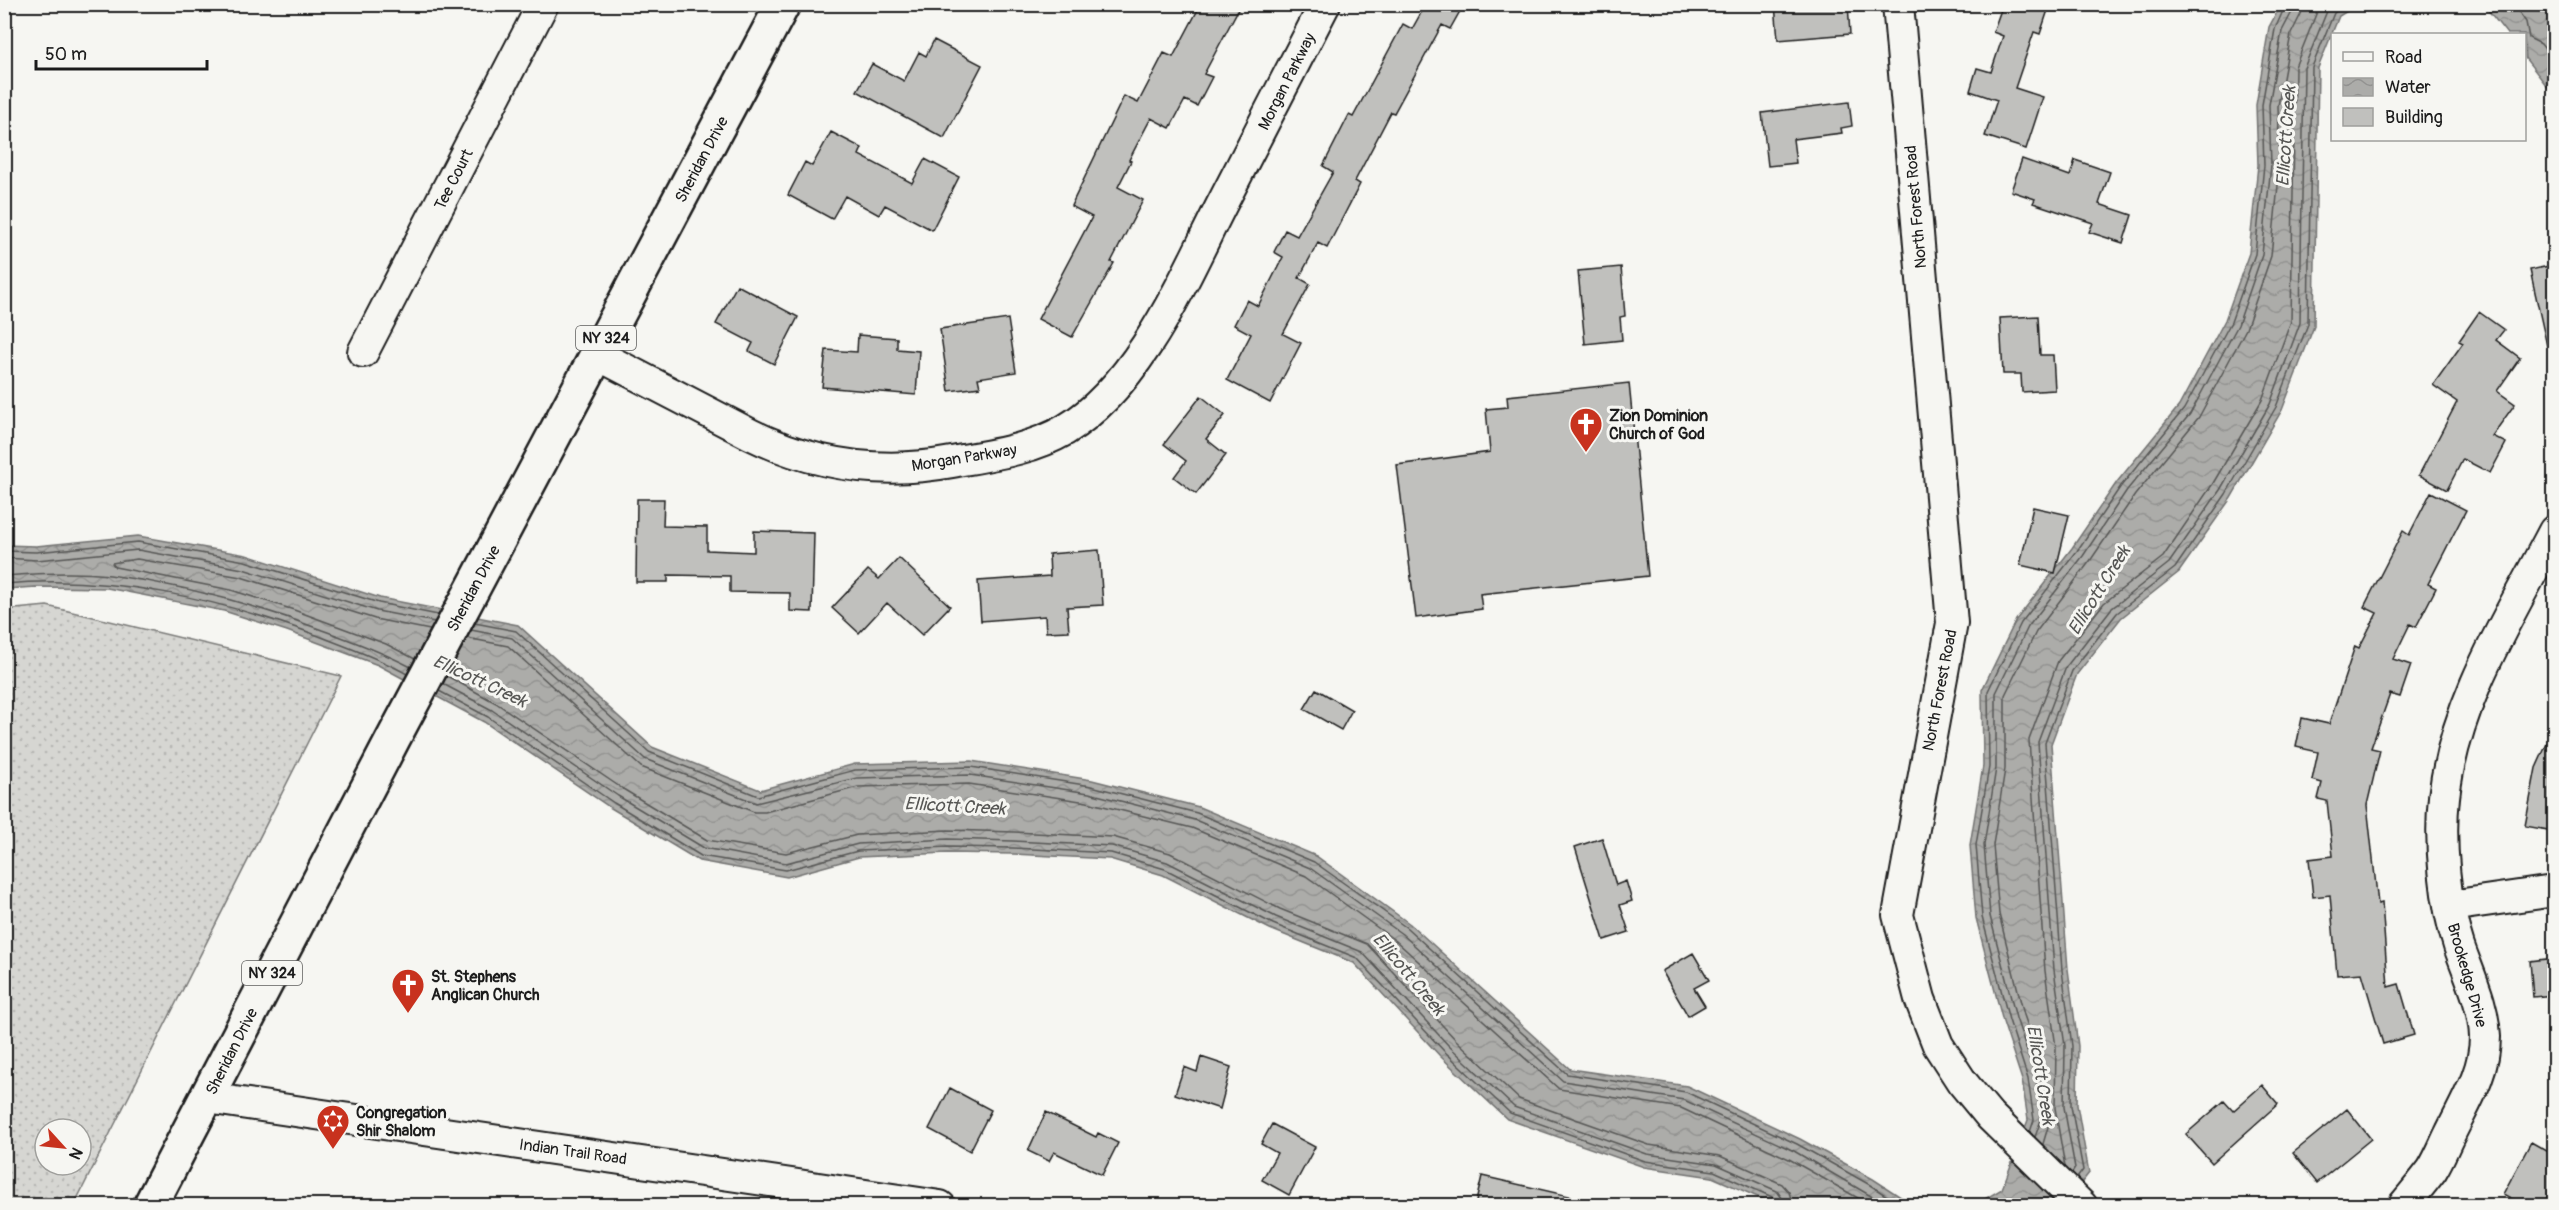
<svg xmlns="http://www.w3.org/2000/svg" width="2559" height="1210" font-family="Pangolin,sans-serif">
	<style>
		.grass { fill: url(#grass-dots); stroke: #797977; stroke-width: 1.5; fill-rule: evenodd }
		.water { fill: url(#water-waves); stroke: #727271; stroke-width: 1.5 }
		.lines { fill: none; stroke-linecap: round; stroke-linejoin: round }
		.shore { stroke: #565654; stroke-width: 1.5 }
		.building { fill: #c0c0bd; stroke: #1c1c1c; stroke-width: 1.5 }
		.minor-casing { stroke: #1c1c1c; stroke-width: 34 }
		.major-casing { stroke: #1c1c1c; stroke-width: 38 }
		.minor { stroke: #f6f6f2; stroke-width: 30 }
		.major { stroke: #f6f6f2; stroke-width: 33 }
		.labels { text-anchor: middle; stroke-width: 6; stroke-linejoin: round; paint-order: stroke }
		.shield { fill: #f6f6f2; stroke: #5d5d5c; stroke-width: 1.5 }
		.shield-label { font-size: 15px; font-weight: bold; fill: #1c1c1c }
		.street-label { font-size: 16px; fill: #1c1c1c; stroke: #f6f6f2 }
		.poi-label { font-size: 16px; font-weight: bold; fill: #1c1c1c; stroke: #f6f6f2; text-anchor: start }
		.water-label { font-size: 18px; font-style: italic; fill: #565654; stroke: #f6f6f2 }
	</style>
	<defs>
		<pattern id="grass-dots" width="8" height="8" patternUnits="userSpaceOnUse" patternTransform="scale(1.5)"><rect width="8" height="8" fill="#d6d6d2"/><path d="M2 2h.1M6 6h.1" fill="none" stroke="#b7b7b4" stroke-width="1.8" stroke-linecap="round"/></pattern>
		<pattern id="water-waves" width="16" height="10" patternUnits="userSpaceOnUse" patternTransform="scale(1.5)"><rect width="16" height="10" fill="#acaca9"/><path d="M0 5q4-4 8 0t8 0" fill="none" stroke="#939391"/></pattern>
	</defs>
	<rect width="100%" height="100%" fill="#f6f6f2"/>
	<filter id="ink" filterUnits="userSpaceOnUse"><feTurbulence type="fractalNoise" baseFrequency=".0167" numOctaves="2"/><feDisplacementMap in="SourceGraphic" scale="12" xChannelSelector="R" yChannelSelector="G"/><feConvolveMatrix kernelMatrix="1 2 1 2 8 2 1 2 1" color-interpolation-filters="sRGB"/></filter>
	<g filter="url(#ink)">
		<!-- grass -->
		<path class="grass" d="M47,606L341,676L74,1205H5V610ZM45,1129H81V1165H45Z"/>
		<!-- water -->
		<path class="water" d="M2281,5H2357L2339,16L2318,68L2314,326L2282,410L2231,498L2179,572L2121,618L2077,674L2051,744L2068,969L2078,1046L2077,1105L2089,1173L2064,1205L1973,1206L2002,1189L2028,1120L2022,1080L2003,1022L1976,918L1970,845L1983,766L1982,690L2016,620L2072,548L2117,482L2179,406L2225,320L2249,253L2258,165L2256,105L2269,27Z
			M2484,5H2554V95L2525,58L2524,34H2507Z
			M138,536L246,555L380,598L518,625L652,747L760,790L855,764L971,761L1092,780L1199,807L1316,856L1410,924L1570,1069L1687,1086L1800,1139L1873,1179L1913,1205H1776L1712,1177L1644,1167L1507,1119L1440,1056L1354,963L1270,929L1163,875L1110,859L1013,854L948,853L859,857L787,877L699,861L611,808L484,722L378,665L287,631L224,611L107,588L37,587L5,589L4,545L36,546Z"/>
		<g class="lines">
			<!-- shore -->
			<path class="shore" d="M2513,4L2526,22L2529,38L2541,44L2554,61
				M4,551L36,552L138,542L245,561L379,603L438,615
				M4,558L37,560L138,550L243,569L377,611L435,622
				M4,576C39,573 76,571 110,575C182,585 254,604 322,630C353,641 382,652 411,667
				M4,584C112,574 219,599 319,636C349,648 379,658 407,674
				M475,623L516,631L649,752L758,796L855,770L971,767L1091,786L1197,813L1314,862L1407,928L1567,1074L1686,1092L1797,1144L1870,1185L1902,1206
				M471,630L512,638L645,759L756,803L857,778L970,775L1089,793L1195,820L1310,868L1402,934L1563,1081L1684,1100L1794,1151L1888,1206
				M467,638L508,646L641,767L754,812H765L858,787L969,784L1087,802L1192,828L1306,876L1396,941L1559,1089L1681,1108L1789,1159L1872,1206
				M415,659L386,644L294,610L231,590L115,567L112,563L137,559L241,577L375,619L430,630
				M447,676L496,703L623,789L707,840L786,853L857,835L948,830L1014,832L1113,837L1170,853L1280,909L1367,944L1456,1040L1519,1099L1649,1145L1720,1156L1782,1184L1789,1192L1793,1206
				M443,684L492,710L618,796L704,848L786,863L858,844L948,839L1013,841L1112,846L1167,862L1276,917L1362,952L1449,1046L1514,1107L1647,1154L1716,1164L1777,1191L1782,1198L1784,1206
				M439,691L488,717L614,803L701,856L786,870L858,851L948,847L1013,848L1111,853L1165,869L1273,924L1357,958L1444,1051L1510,1113L1645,1161L1714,1171L1772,1197L1776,1206
				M2030,1132L2034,1120L2028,1079L2009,1020L1982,917L1976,845L1989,767L1988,691L2021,623L2077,551L2121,486L2184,409L2231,322L2255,254L2264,165L2262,105L2275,29L2286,4
				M2035,1137L2041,1120L2036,1077L2016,1018L1990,916L1984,845L1996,768V693L2028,627L2083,556L2127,490L2190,414L2238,325L2262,255L2271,165L2269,105L2282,31L2292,12L2294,4
				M2043,1144L2050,1120L2045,1076L2024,1015L1999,914L1993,845L2005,769V695L2036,632L2090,561L2135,495L2199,417L2246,329L2271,256L2280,165L2278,106L2291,34L2301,14L2303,4
				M2065,1167L2055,1108L2056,1047L2045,971L2029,740L2058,661L2104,603L2163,557L2212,485L2262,400L2291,321L2295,67L2320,4
				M2072,1173L2075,1168L2064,1107L2065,1046L2054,970L2038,742L2066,667L2111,609L2169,563L2220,490L2270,404L2300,323L2304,68L2327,11L2332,4
				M2077,1178L2083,1170L2071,1106L2072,1046L2062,970L2045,743L2072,671L2117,613L2175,568L2226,494L2276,407L2308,324L2312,67L2334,13L2346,4"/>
		</g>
		<!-- building -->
		<path class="building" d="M1201,4H1241L1204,74L1212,77L1197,106L1185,100L1170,128L1151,118L1129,160L1131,161L1118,187L1143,200L1111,262L1114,263L1072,337L1038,319L1092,217L1071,206L1124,96L1138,103L1164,53L1173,57Z
			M1426,4H1464L1450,29L1442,25L1394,113L1391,112L1355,181L1360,184L1327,248L1318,243L1299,278L1310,284L1283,334L1301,343L1270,403L1227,380L1251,334L1234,325L1247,300L1258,306L1283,257L1274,252L1285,230L1297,236L1333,172L1323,166L1349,115L1353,117L1403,24L1412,29Z
			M1775,4H1848L1850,34L1778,40Z
			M2003,4H2050L2040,34L2034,32L2015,88L2043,97L2026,149L1985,136L1997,100L1970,91L1977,68L1991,72L2003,36L1993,32Z
			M934,40L982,65L944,138L857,91L872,64L904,81L919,52L926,56Z
			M1849,102L1852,126L1841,128L1842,133L1793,139L1796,163L1768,166L1762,113Z
			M831,132L862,148L859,155L912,183L925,159L959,177L932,230L885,205L879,215L845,196L832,219L788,195L805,162L812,166Z
			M2022,159L2070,176L2075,160L2110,172L2099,204L2132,215L2123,243L2089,232L2093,223L2033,203L2035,199L2011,191Z
			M2554,265V345L2547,346L2530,270Z
			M1621,267L1625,316L1620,317L1622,340L1585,344L1578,271Z
			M737,285L798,317L774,364L749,351L753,343L716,324Z
			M2479,312L2504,330L2496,340L2520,358L2497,391L2515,404L2492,436L2506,443L2490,473L2463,459L2447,490L2419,475L2457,402L2433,385L2463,343L2459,341Z
			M2038,316L2040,355H2053L2055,390L2022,392L2021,374H2003L2000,318Z
			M1008,319L1016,372L978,378L980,387L949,391L940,329Z
			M858,335L897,338V349L919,351L916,395L822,387L826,350L857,352Z
			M1629,383L1648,576L1480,594L1482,609L1416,618L1397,465L1490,452L1486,409L1508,407L1507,396Z
			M1201,396L1225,415L1206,439L1226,455L1196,494L1174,477L1186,461L1164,444Z
			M2431,492L2466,510L2428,584L2436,588L2416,627L2410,624L2393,659L2411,665L2400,697L2390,694L2371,748L2380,750L2367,805L2378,904L2382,903L2388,987L2399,984L2414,1035L2383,1044L2362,973L2337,975L2330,895L2313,897L2309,859L2333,856L2327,801L2318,799L2322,783L2312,780L2318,752L2296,747L2302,718L2329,724L2355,646L2359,648L2377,613L2364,607L2403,531L2409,535Z
			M637,499H664L663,526L707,527V550L754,552V531L814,533L812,612L790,611V593L730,592V576L668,575V582H636Z
			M2033,507L2069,515L2055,573L2020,565Z
			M1099,550L1103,605L1067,607L1069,631L1046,632L1045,616L981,621L978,581L1050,576L1049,554Z
			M899,558L950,606L922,635L887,603L859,633L832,608L868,570L879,579Z
			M1316,689L1352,710L1341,730L1304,709Z
			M2554,728V831L2525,826L2536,768Z
			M1602,838L1616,885L1626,881L1632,901L1620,905L1629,932L1604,940L1575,847Z
			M1693,953L1709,980L1694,988L1705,1006L1688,1016L1662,971Z
			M2554,958V995L2533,997L2530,961Z
			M1201,1057L1231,1067L1220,1109L1175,1094L1184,1067L1197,1072Z
			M2262,1085L2278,1104L2212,1163L2186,1134L2224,1101L2233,1111Z
			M950,1088L991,1110L970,1151L929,1129Z
			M2347,1109L2371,1139L2317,1183L2293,1153Z
			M1046,1112L1096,1137L1098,1133L1118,1143L1102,1175L1054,1152L1049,1161L1028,1151Z
			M1272,1124L1315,1147L1289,1195L1262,1180L1277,1153L1261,1144Z
			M2531,1142L2554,1155V1184L2543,1206H2525L2503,1194Z
			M1482,1176L1578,1198L1577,1206H1475Z"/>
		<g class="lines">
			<defs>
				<path id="minor" d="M1898,4L1952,623L1898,915L1920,999L1938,1045L1962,1082L1990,1116L2082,1206
					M363,352L543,4
					M598,355L750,434C813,465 882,475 952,462C990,455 1031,450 1065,430C1141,384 1184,278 1223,202C1257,136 1291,70 1325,4
					M2450,906L2554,891
					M207,1098L940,1206
					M2403,1206C2413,1194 2423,1182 2432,1170C2439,1159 2444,1146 2450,1134C2465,1103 2485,1072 2485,1037C2484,1005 2469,975 2459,946C2445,904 2439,841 2444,797C2455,700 2510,616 2554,531"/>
				<path id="major" d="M150,1206L393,739L783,4"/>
			</defs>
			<!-- minor casing -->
			<use href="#minor" class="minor-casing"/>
			<!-- major casing -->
			<use href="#major" class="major-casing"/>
			<!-- minor -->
			<use href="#minor" class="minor"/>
			<!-- major -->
			<use href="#major" class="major"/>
		</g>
	</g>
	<!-- icons -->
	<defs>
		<symbol id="church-pin" viewBox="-11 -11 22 30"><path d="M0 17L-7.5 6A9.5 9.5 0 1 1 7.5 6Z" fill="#c8321e" stroke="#f6f6f2"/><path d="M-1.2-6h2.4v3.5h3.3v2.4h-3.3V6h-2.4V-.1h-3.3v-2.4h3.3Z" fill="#fff"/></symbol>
		<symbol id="synagogue-pin" viewBox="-11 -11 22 30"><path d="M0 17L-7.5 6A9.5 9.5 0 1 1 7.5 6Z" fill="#c8321e" stroke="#f6f6f2"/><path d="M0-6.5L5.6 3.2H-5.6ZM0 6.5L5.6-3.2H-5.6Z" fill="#fff"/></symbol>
	</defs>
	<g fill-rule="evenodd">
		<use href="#church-pin" x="1567" y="405" width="38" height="52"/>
		<use href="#church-pin" x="389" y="966" width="38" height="52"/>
		<use href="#synagogue-pin" x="314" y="1102" width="38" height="52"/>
	</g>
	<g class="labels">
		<!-- shield labels -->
		<g class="shield">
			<rect x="576" y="326" width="60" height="24" rx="4.5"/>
			<rect x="242" y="961" width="60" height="24" rx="4.5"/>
		</g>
		<g class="shield-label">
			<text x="606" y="343">NY 324</text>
			<text x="272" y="978">NY 324</text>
		</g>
		<!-- street labels -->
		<g class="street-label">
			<text transform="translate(1286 81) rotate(-63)" y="6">Morgan Parkway</text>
			<text transform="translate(701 159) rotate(-62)" y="6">Sheridan Drive</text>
			<text transform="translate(453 179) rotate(-63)" y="6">Tee Court</text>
			<text transform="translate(1915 207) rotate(-95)" y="6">North Forest Road</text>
			<text transform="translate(964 457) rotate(-9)" y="6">Morgan Parkway</text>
			<text transform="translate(473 588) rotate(-62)" y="6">Sheridan Drive</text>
			<text transform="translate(1939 690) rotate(-79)" y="6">North Forest Road</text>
			<text transform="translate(2468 975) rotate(74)" y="6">Brookedge Drive</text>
			<text transform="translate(231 1051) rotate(-63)" y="6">Sheridan Drive</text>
			<text transform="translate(573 1151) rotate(8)" y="6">Indian Trail Road</text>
		</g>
		<!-- poi labels -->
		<g class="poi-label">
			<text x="1609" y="421">Zion Dominion<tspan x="1609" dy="18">Church of God</tspan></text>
			<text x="431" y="982">St. Stephens<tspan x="431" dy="18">Anglican Church</tspan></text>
			<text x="356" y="1118">Congregation<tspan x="356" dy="18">Shir Shalom</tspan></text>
		</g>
		<!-- water labels -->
		<g class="water-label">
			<text transform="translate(2286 136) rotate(-86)" y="6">Ellicott Creek</text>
			<text transform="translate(2099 590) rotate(-58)" y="6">Ellicott Creek</text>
			<text transform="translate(480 681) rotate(25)" y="6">Ellicott Creek</text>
			<text transform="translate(955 806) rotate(3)" y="6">Ellicott Creek</text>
			<text transform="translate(1409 974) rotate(50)" y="6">Ellicott Creek</text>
			<text transform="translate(2041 1075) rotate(81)" y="6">Ellicott Creek</text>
		</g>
	</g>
	<!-- margin -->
	<rect width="2559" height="1210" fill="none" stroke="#f6f6f2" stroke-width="24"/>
	<rect x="12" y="12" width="2535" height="1186" fill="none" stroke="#1c1c1c" stroke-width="2" filter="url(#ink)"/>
	<!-- legend -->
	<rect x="2331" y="33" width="195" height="108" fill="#f6f6f2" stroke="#9f9f9c" stroke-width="1.5"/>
	<rect x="2343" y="52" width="30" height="9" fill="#f6f6f2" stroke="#9f9f9c" stroke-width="1.5"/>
	<text x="2385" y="63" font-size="18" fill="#1c1c1c">Road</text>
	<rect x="2343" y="78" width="30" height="18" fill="url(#water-waves)" stroke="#9f9f9c" stroke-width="1.5"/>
	<text x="2385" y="93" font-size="18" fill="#1c1c1c">Water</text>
	<rect x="2343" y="108" width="30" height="18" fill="#c0c0bd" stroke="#9f9f9c" stroke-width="1.5"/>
	<text x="2385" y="123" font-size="18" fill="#1c1c1c">Building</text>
	<!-- north arrow -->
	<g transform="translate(63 1147) rotate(117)"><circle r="28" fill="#f6f6f2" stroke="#9f9f9c" stroke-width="1.5"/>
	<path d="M0-4.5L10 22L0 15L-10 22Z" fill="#c8321e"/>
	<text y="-9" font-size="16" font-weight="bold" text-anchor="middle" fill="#1c1c1c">N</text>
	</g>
	<!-- scale -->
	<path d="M36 60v9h171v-9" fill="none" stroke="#1c1c1c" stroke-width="3"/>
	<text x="45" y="60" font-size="18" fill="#1c1c1c" stroke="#f6f6f2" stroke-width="4.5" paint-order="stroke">50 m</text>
</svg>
